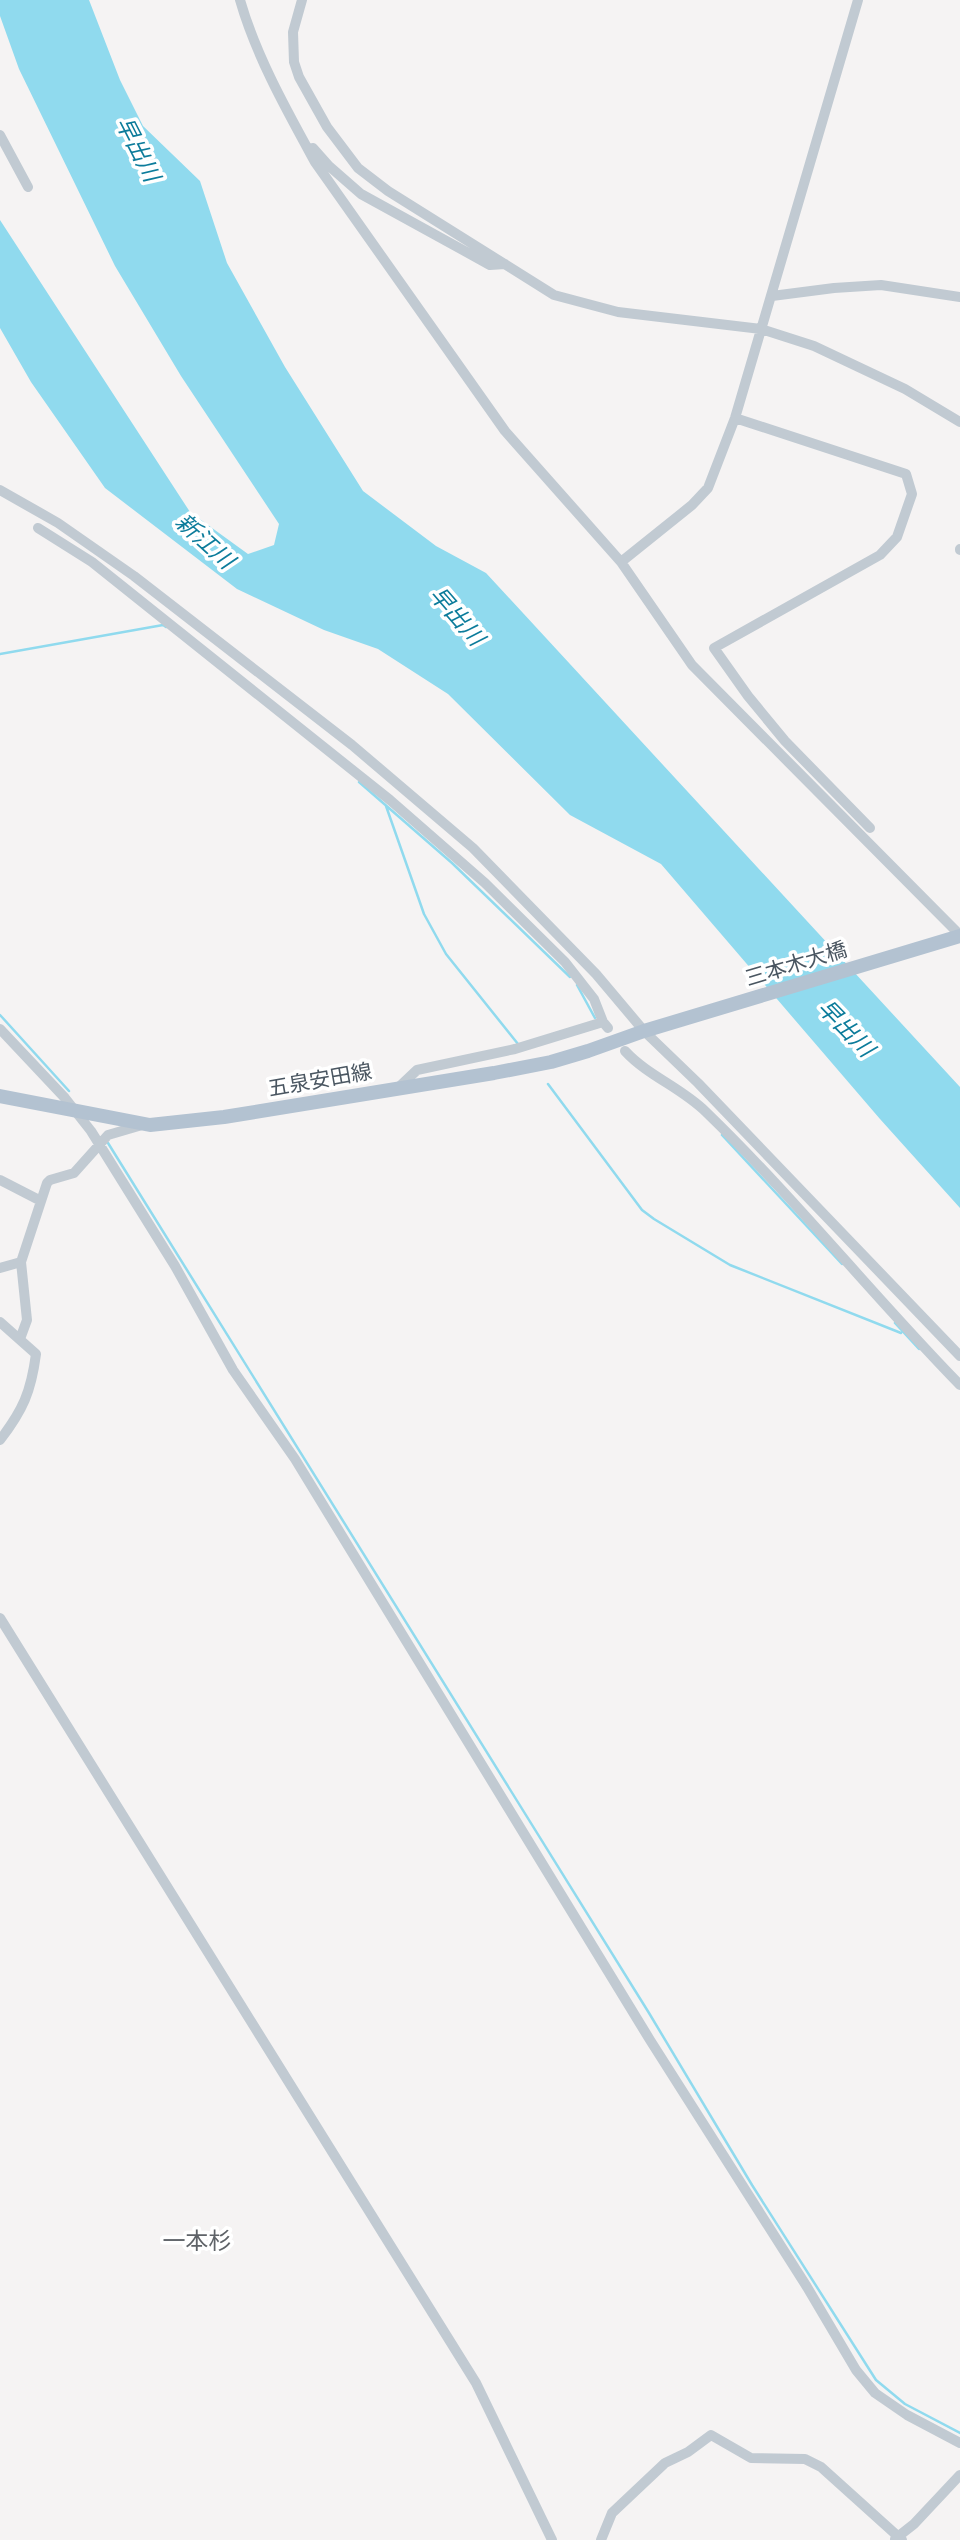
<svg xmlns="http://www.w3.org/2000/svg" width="960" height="2540" font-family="Figtree,'Noto Sans JP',sans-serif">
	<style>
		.water { fill: #90daee }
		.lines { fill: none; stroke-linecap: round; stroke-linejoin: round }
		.stream { stroke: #90daee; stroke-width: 2.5 }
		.minor { stroke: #c1cad2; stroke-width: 10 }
		.major { stroke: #b3c2d1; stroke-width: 14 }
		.labels { text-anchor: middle; stroke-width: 7; stroke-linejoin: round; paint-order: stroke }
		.street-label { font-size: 21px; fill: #4a5661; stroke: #fff }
		.water-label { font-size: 23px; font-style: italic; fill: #0c7c9b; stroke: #fff }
		.neighbourhood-label { font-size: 23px; fill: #5f6368; stroke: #fff }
	</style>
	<rect width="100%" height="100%" fill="#f5f3f3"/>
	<!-- water -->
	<path class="water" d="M0,0H89L120,80L143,126L200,181L227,263L285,367L363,491L436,546L486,573L960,1087V1208L880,1119L661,864L570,815L448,694L378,649L324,630L237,589L105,488L31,382L0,328V220L190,512L248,554L274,545L279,524L181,376L115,266L19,69L0,16Z"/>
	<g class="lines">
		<!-- stream -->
		<path class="stream" d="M0,654L163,625L166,627
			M359,782L452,863L570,977
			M386,806L424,914L446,954L518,1044
			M577,985L595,1018
			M0,1015L69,1091
			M548,1084L642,1210L654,1219L730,1265L901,1333
			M722,1135L842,1264
			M108,1143L649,2013L752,2185L876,2380L905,2404L960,2433
			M895,1323L919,1349"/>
		<!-- minor -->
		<path class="minor" d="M240,0C256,56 287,111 315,162L505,431L621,562L692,665L960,935
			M302,0L293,32L294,62L299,77L327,127L358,168L388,191L554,295L618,312L761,329L814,346L905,389L960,422
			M0,135L28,187
			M313,148L329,166L361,194L490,265L505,264
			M772,296L834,288L881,285L960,297
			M735,418L906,474L912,494L897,537L880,555L714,648L748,696L785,741L870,828
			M0,490L58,523L134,576L352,745L473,848L596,974L644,1031L698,1083L960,1356
			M38,528L92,562L390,800L485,883L565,962L594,999L603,1022L608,1028
			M960,550V549
			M621,562L692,505L708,488L735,418L858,0
			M0,1029L65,1098L91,1131L175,1266L233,1370L295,1459L650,2040L807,2287L856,2370L875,2393L907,2415L960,2443
			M625,1051C648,1076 682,1088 706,1112C795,1198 873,1296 960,1385
			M398,1088L417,1070L515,1049L603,1022
			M0,1180L41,1201
			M0,1268L21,1262L47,1183L50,1180L74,1173L108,1135L142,1125
			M0,1322L36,1354C31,1392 23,1410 0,1440
			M20,1339L27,1320L21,1262
			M0,1618L476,2383L552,2540
			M895,2539L914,2524L960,2475
			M601,2540L612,2513L665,2463L688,2452L711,2435L751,2458L805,2459L821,2467L902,2540"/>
		<!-- major -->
		<path class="major" d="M0,1096L150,1125L224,1117L494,1073L551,1062L588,1051L644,1031L960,936"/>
	</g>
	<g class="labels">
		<!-- street labels -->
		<g class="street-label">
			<text transform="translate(796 964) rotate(-17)" y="7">三本木大橋</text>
			<text transform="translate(320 1080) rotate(-10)" y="7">五泉安田線</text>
		</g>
		<!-- water labels -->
		<g class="water-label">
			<text transform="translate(138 149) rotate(63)" y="8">早出川</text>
			<text transform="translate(205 541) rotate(42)" y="8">新江川</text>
			<text transform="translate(457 616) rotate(49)" y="8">早出川</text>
			<text transform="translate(846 1028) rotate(46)" y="8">早出川</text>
		</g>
		<!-- neighbourhood labels -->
		<g class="neighbourhood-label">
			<text x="197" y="2249">一本杉</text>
		</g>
	</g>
</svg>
